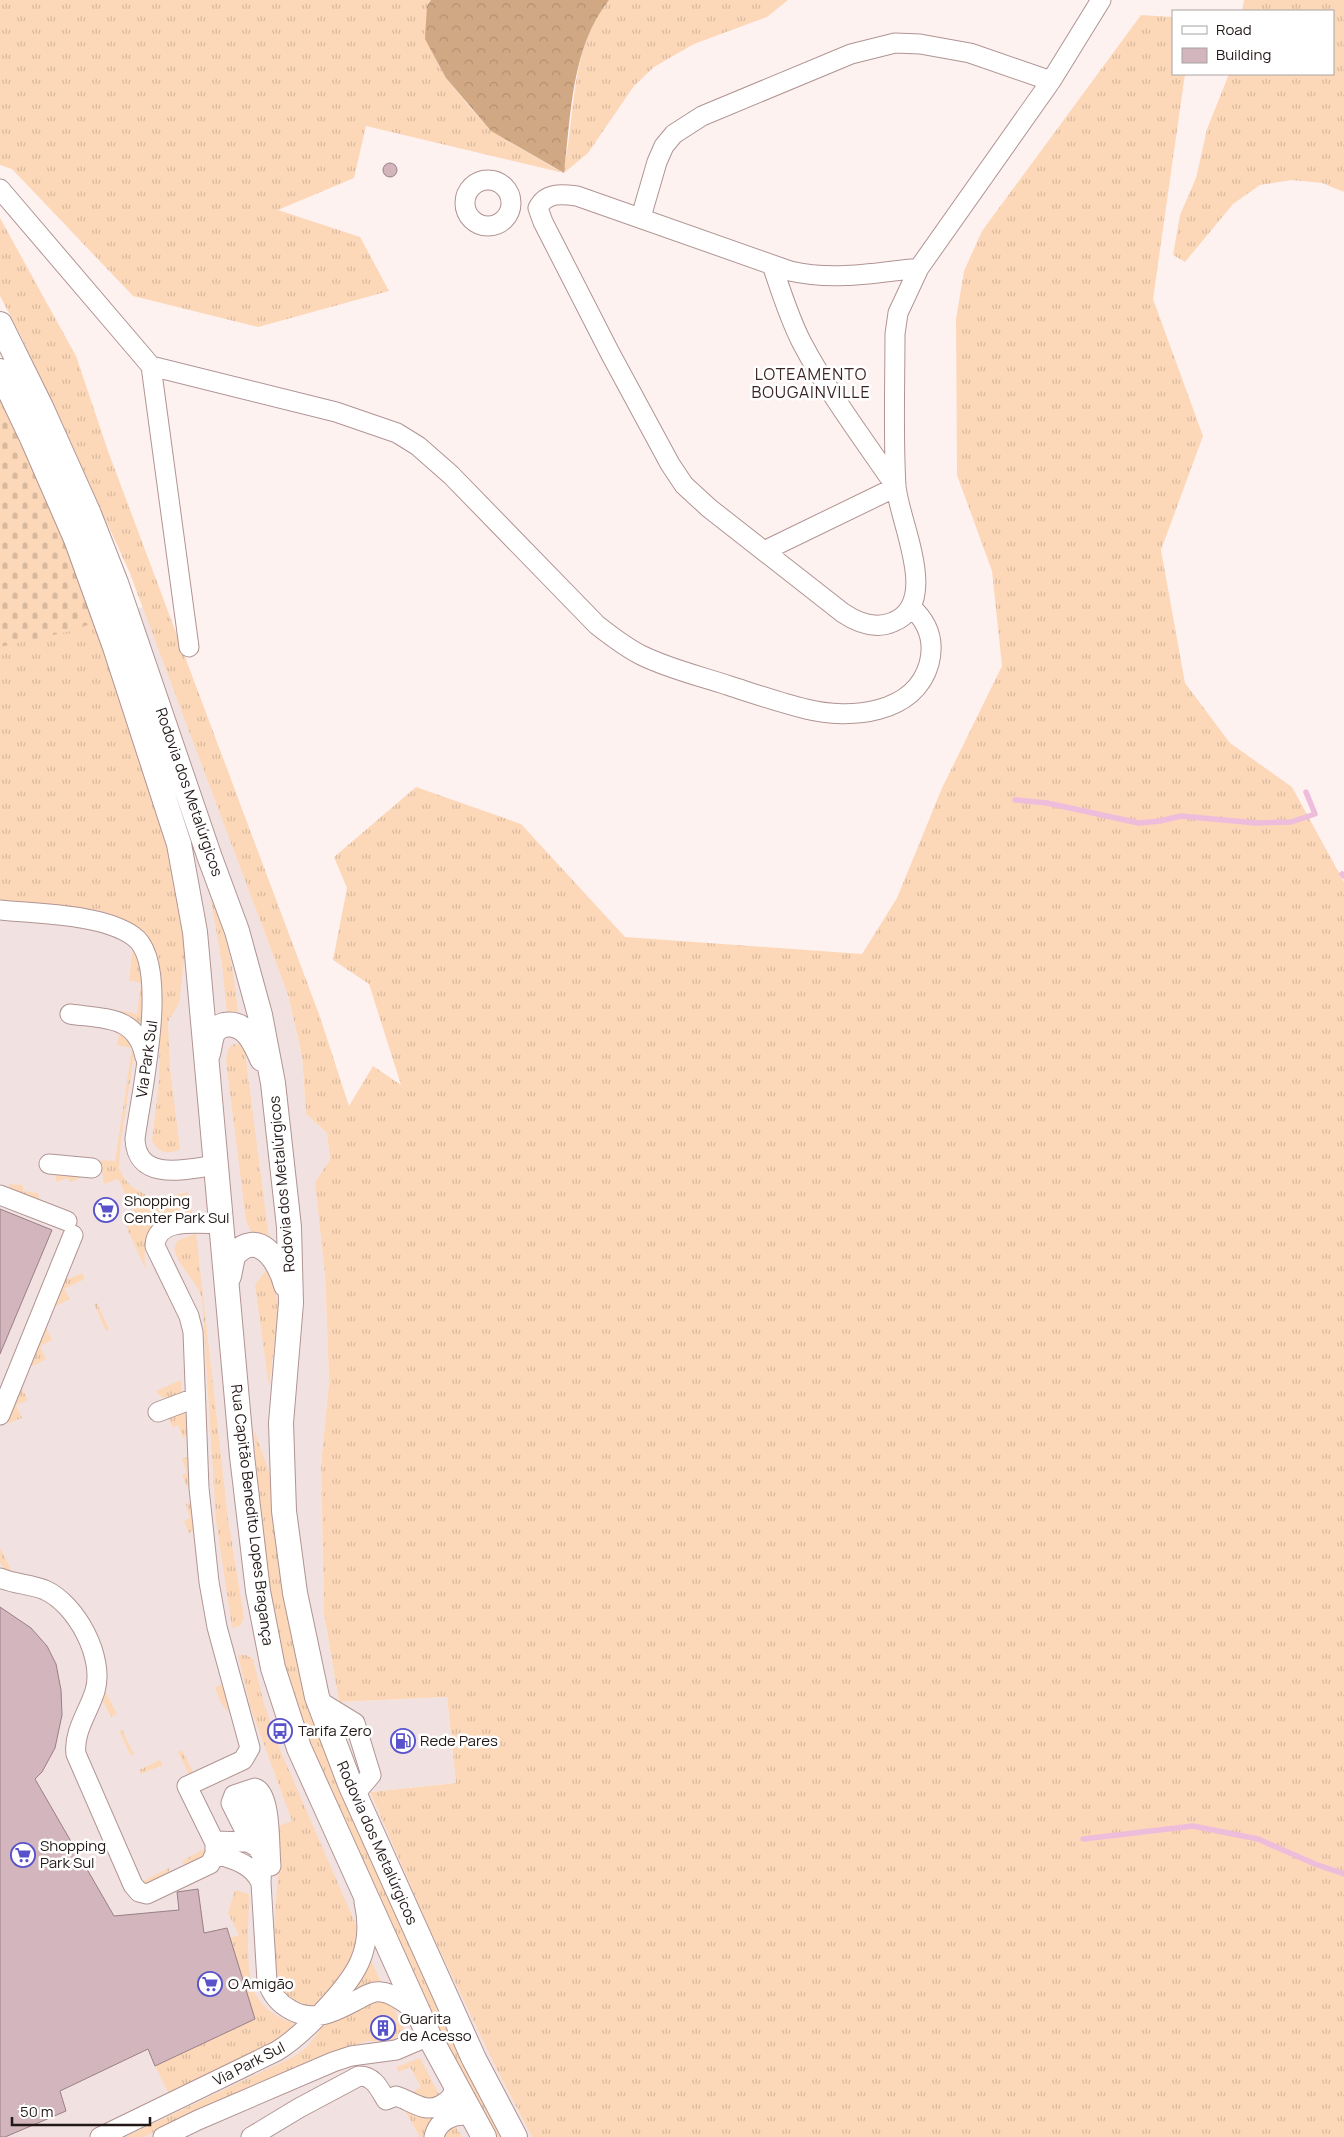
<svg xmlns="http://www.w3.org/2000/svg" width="1344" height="2137" font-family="Manrope,sans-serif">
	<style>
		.built { fill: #f1e2e1 }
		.grass { fill: url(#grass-tufts) }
		.forest { fill: url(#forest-crowns) }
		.cemetery { fill: url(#cemetery-stones) }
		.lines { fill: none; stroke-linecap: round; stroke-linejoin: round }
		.stream { stroke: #eebddb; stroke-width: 5.5 }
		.building { fill: #d2b5bd; stroke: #997f86 }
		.minor-casing { stroke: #b09493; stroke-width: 21 }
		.major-casing { stroke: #b09493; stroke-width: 26 }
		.minor { stroke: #fff; stroke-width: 19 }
		.major { stroke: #fff; stroke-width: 24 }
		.labels { text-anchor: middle; stroke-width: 5; stroke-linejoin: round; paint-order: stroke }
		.street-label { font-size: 15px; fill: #221817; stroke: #fff }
		.poi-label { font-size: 15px; fill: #221817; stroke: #fff; text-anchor: start }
		.neighbourhood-label { font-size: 16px; letter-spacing: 1px; fill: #3a2424; stroke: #fff }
	</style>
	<defs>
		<pattern id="grass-tufts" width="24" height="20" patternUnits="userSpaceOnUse" patternTransform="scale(1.25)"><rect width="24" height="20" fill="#fcd8b9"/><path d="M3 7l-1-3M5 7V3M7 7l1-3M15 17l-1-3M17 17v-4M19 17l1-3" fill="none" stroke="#d8b99e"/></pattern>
		<pattern id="forest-crowns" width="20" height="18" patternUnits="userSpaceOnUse" patternTransform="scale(1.25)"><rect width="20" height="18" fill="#d1a884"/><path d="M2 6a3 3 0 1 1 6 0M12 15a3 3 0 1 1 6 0" fill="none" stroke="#b39071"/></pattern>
		<pattern id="cemetery-stones" width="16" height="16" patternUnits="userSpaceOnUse" patternTransform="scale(1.25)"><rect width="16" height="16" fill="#fcd8b9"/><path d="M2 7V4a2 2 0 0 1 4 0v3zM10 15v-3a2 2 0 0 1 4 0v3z" fill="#d8b99e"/></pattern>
	</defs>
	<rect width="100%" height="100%" fill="#fef2f1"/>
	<!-- built -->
	<path class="built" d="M143,607L288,995L302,1056L306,1114L327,1133L330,1160L316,1182L325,1274L329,1382L321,1465L324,1614L339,1702L447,1697L456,1783L370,1792L427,1924L496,2068L532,2137H0V647L72,631Z"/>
	<!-- grass -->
	<path class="grass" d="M0,0H431L427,6L446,78L468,105L491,131L563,173C577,112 568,52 609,0H788L767,17L694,44L654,67L634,86L588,153L564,173L366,126L354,178L278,210L360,237L389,291L258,327L133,296L12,169L0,165Z
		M1244,0H1344V192L1322,183L1292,180L1260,185L1233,204L1185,262L1173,255L1180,215L1196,178L1207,129L1229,74H1333V11H1242Z
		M1141,15L1173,17V74H1185L1153,299L1203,436L1161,550L1185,683L1230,743L1292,787L1344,882V2137H532L496,2068L427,1924L370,1792L456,1783L447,1697L339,1702L324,1614L321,1465L329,1382L325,1274L315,1182L330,1160L327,1133L306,1114L302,1056L288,995L129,571L21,336L0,296V218L76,356L108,451L320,1017L349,1106L373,1066L401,1085L369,984L333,960L347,888L334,857L416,787L521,824L625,937L862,954L897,898L942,788L1002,666L992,571L957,475L956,319L964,271L982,231Z
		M0,388L92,601L168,851L182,918L185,953L179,1003L168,1022L170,1069L180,1149C169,1155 157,1153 152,1140L159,1082L160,1001L120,919L102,911L0,900Z
		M211,899H213C227,937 235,974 238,1014H227L222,964Z
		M133,947L136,949L144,982L143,1027L121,1012L122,1011L137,1014L141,983L129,980Z
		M122,1032L135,1049L121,1140L119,1168L124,1178L132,1187L148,1196L166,1197L188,1192L193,1218C151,1209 143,1231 145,1268L126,1226L139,1220L118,1179L104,1184L101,1160L115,1161L132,1048L117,1045L119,1033Z
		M233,1044L241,1045L245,1052L269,1239L253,1235L246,1221L226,1060L228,1050Z
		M56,1172L84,1176L71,1182L68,1178L56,1182Z
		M9,1184L23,1185V1191L38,1193L41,1205L9,1191Z
		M196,1233L228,1519L244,1618L240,1626L232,1628L216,1520L202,1298C196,1280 180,1269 174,1249L177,1241Z
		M266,1266L274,1275L278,1312L269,1387L255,1285L266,1270Z
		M63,1269L69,1279L82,1273L85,1279L64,1289L70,1299L56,1306L52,1300Z
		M97,1303L109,1329L106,1331L94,1304Z
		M46,1327L52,1340L40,1346L46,1359L33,1366L29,1364Z
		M181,1380L182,1393L167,1400L159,1395L156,1391Z
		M20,1387H21L28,1400L16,1405L22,1418L6,1424Z
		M187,1409L188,1435L183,1438L178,1425L173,1428L167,1415Z
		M254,1430L274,1485L295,1634L509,2137H493L437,2029L341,1818L290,1694L274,1623L257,1494Z
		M188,1457L191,1485L187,1487L182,1475L187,1473L182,1459Z
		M192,1502L196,1530L189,1533L184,1521L190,1518L186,1504Z
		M0,1548L11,1569L5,1572L0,1562Z
		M238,1655H246L253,1659L264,1704L281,1752L360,1934L361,1948L326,2000L312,2008L287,2002L274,1979L273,1944L278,1873L273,1828L292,1821L250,1706Z
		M223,1684L229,1710L227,1711L220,1701L215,1687Z
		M104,1689L117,1714L111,1717L98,1692Z
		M122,1730L134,1754L131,1756L119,1731Z
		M182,1750L194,1774L190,1776L178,1752Z
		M160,1760L163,1765L141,1774L139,1770Z
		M208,1847V1855L185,1866L182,1861Z
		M169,1868V1873L147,1884H144L141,1882Z
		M235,1890L249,1894C249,1920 244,1975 256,1995C264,2010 281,2020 297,2024L262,2050L169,2094L155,2066L255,2019L230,1938L239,1935L228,1913Z
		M368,1953L384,1989L344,2004Z
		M372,1996L388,1998L404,2028C390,2051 377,2037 361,2043L248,2092L214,2103L144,2137H125L293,2057L307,2047L325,2023Z
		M420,2058L442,2100L436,2104L409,2094L421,2087L410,2067L399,2072L396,2067Z
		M400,2102L438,2111L429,2137H420Z
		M454,2123L462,2137H438Z"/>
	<!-- forest -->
	<path class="forest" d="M431,0H609C571,48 571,115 564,173L491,131L446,78L425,39L427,6Z"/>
	<!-- cemetery -->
	<path class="cemetery" d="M0,388L98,621L71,631L0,647Z"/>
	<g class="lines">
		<!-- stream -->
		<path class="stream" d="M1015,800L1047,803L1139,823L1160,821L1181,816L1256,823L1291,822L1315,814L1306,792
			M1342,874L1344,876
			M1083,1839L1193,1826L1258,1839L1315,1864L1344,1874"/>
	</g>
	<!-- building -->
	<path class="building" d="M383 170a7 7 0 1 1 14 0a7 7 0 1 1-14 0Z
		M0,1209L52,1230L0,1354Z
		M0,1607L31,1628L47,1646L56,1664L61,1690L62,1715L55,1748L42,1772L35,1779L114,1916L179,1910L177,1892L198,1889L204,1933L227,1928L255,2019L155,2066L148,2049L60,2091L66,2111L5,2137H0Z"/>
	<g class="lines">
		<defs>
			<path id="minor" d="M465 203a23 23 0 1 1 46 0a23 23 0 1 1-46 0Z
				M0,189L151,366L336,412L397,433L418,446L451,475L597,625C611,636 625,647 641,655C669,669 700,676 730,686C755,694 781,703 806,709C850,720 915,714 929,664C935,641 928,622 911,607
				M641,217L657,162L664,146L674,134L702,116L851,54L895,43L920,44L970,53L1051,81
				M919,268C876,273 833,281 790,271L577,196C562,194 546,192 538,208L543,222L610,353L670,464L684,485L709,508L843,613C858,623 875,630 893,622C941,603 899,522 896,486C893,436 895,384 895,334L898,313L919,268L1051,81L1101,0
				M151,366L189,647
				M764,551L896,487C864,440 829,394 802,343C789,318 781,291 772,265
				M0,910C38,914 102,914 133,936C172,962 140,1098 135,1139C137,1183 188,1169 216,1165
				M70,1014C104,1019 137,1015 145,1057
				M49,1164L92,1168
				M0,1195L67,1221
				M158,1412L195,1398
				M0,1415L73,1235
				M0,1578C14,1584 30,1584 45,1590C76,1604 105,1657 95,1691C89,1711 73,1732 76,1754L133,1885L139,1892L147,1894L210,1864L215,1854V1843L187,1786L243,1760L250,1748L217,1627L209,1582L199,1488L193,1332L189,1316L155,1246C156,1216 202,1224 222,1224
				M319,1701L355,1723L371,1775L354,1795
				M242,1793L256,1824L259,1836
				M214,1841L248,1842L257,1847L262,1855L261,1883L267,1981C271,1993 279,2004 291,2010C315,2024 338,2010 359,1999C366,1995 373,1991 381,1992C394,1993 408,2005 418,2013
				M264,1841L259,1836L244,1829L231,1803L234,1795L255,1788C272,1793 269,1850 271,1866
				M215,1854C233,1859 253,1864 261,1883
				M100,2137L277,2051C295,2040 309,2026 323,2011C355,1977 375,1951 364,1902
				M163,2137L198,2120L333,2062L351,2056L396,2050L429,2036
				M251,2137L299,2108L359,2076C374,2076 379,2088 386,2100L396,2096C412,2101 425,2114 441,2105C450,2100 453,2096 455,2086
				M434,2137C438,2119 457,2112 473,2117"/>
			<path id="major" d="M0,324L41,407L89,514L116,583L210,858L237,931L260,1015L273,1083L289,1227L291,1303L281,1423L284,1511L295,1593L317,1697L350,1784L474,2059L515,2137
				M0,371L32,438L76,539L115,647L179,844L195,932L242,1456L258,1591L273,1668L299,1748L332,1821L429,2036L484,2137
				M208,1054C210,1047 210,1038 214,1031C217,1028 220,1026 224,1025C246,1021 255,1043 262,1059
				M229,1276L233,1256C258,1227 280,1261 286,1285"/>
		</defs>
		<!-- minor casing -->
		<use href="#minor" class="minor-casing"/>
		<!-- major casing -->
		<use href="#major" class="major-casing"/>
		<!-- minor -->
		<use href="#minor" class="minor"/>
		<!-- major -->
		<use href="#major" class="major"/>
	</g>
	<!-- icons -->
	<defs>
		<symbol id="supermarket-ring" viewBox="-11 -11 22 22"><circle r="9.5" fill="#fff" stroke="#5853cb" stroke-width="1.5"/><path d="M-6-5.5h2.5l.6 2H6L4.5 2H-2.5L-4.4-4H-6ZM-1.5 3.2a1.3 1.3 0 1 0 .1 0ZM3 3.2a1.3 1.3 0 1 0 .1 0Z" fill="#5853cb"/></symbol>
		<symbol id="bus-ring" viewBox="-11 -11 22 22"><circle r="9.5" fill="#fff" stroke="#5853cb" stroke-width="1.5"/><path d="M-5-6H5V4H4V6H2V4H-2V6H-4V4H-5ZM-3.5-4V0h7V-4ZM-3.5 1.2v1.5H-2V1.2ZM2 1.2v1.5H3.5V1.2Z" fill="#5853cb"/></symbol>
		<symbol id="fuel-ring" viewBox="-11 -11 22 22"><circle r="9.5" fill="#fff" stroke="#5853cb" stroke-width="1.5"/><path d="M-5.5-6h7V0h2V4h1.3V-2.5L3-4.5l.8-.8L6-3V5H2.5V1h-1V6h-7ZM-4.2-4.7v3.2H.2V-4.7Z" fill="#5853cb"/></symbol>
		<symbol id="building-ring" viewBox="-11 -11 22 22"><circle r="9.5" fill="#fff" stroke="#5853cb" stroke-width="1.5"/><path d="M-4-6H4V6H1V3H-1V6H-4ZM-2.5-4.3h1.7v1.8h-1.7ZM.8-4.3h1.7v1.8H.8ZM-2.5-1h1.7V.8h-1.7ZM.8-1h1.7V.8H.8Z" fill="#5853cb"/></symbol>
	</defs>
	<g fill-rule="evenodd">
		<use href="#supermarket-ring" x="92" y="1196" width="28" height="28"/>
		<use href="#bus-ring" x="266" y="1717" width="28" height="28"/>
		<use href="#fuel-ring" x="389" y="1727" width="28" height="28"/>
		<use href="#supermarket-ring" x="9" y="1841" width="28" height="28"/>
		<use href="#supermarket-ring" x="196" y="1970" width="28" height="28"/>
		<use href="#building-ring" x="369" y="2014" width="28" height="28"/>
	</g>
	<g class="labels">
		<!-- street labels -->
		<g class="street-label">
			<text transform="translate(189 792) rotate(71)" y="5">Rodovia dos Metalúrgicos</text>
			<text transform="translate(147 1059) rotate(-82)" y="5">Via Park Sul</text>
			<text transform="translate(282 1184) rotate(-95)" y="5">Rodovia dos Metalúrgicos</text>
			<text transform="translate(252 1515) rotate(83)" y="5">Rua Capitão Benedito Lopes Bragança</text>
			<text transform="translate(377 1843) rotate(66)" y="5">Rodovia dos Metalúrgicos</text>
			<text transform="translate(249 2064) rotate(-27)" y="5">Via Park Sul</text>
		</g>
		<!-- poi labels -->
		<g class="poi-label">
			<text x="124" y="1206">Shopping<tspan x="124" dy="17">Center Park Sul</tspan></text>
			<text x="298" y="1736">Tarifa Zero</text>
			<text x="420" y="1746">Rede Pares</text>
			<text x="40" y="1851">Shopping<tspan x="40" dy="17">Park Sul</tspan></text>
			<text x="228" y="1989">O Amigão</text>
			<text x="400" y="2024">Guarita<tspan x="400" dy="17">de Acesso</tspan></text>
		</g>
		<!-- neighbourhood labels -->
		<g class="neighbourhood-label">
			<text x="811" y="380">LOTEAMENTO<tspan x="811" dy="18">BOUGAINVILLE</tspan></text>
		</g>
	</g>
	<!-- legend -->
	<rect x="1172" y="10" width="162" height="65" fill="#ffffff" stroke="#a7a3a2"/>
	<rect x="1182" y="26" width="25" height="8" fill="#ffffff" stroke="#a7a3a2"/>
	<text x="1216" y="35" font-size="15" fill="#221817">Road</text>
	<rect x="1182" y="48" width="25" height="15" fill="#d2b5bd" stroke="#a7a3a2"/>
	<text x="1216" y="60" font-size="15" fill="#221817">Building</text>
	<!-- scale -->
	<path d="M12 2117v8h138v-8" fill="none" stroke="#221817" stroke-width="2.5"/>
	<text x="20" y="2117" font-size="15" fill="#221817" stroke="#ffffff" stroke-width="4" paint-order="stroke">50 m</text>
</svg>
